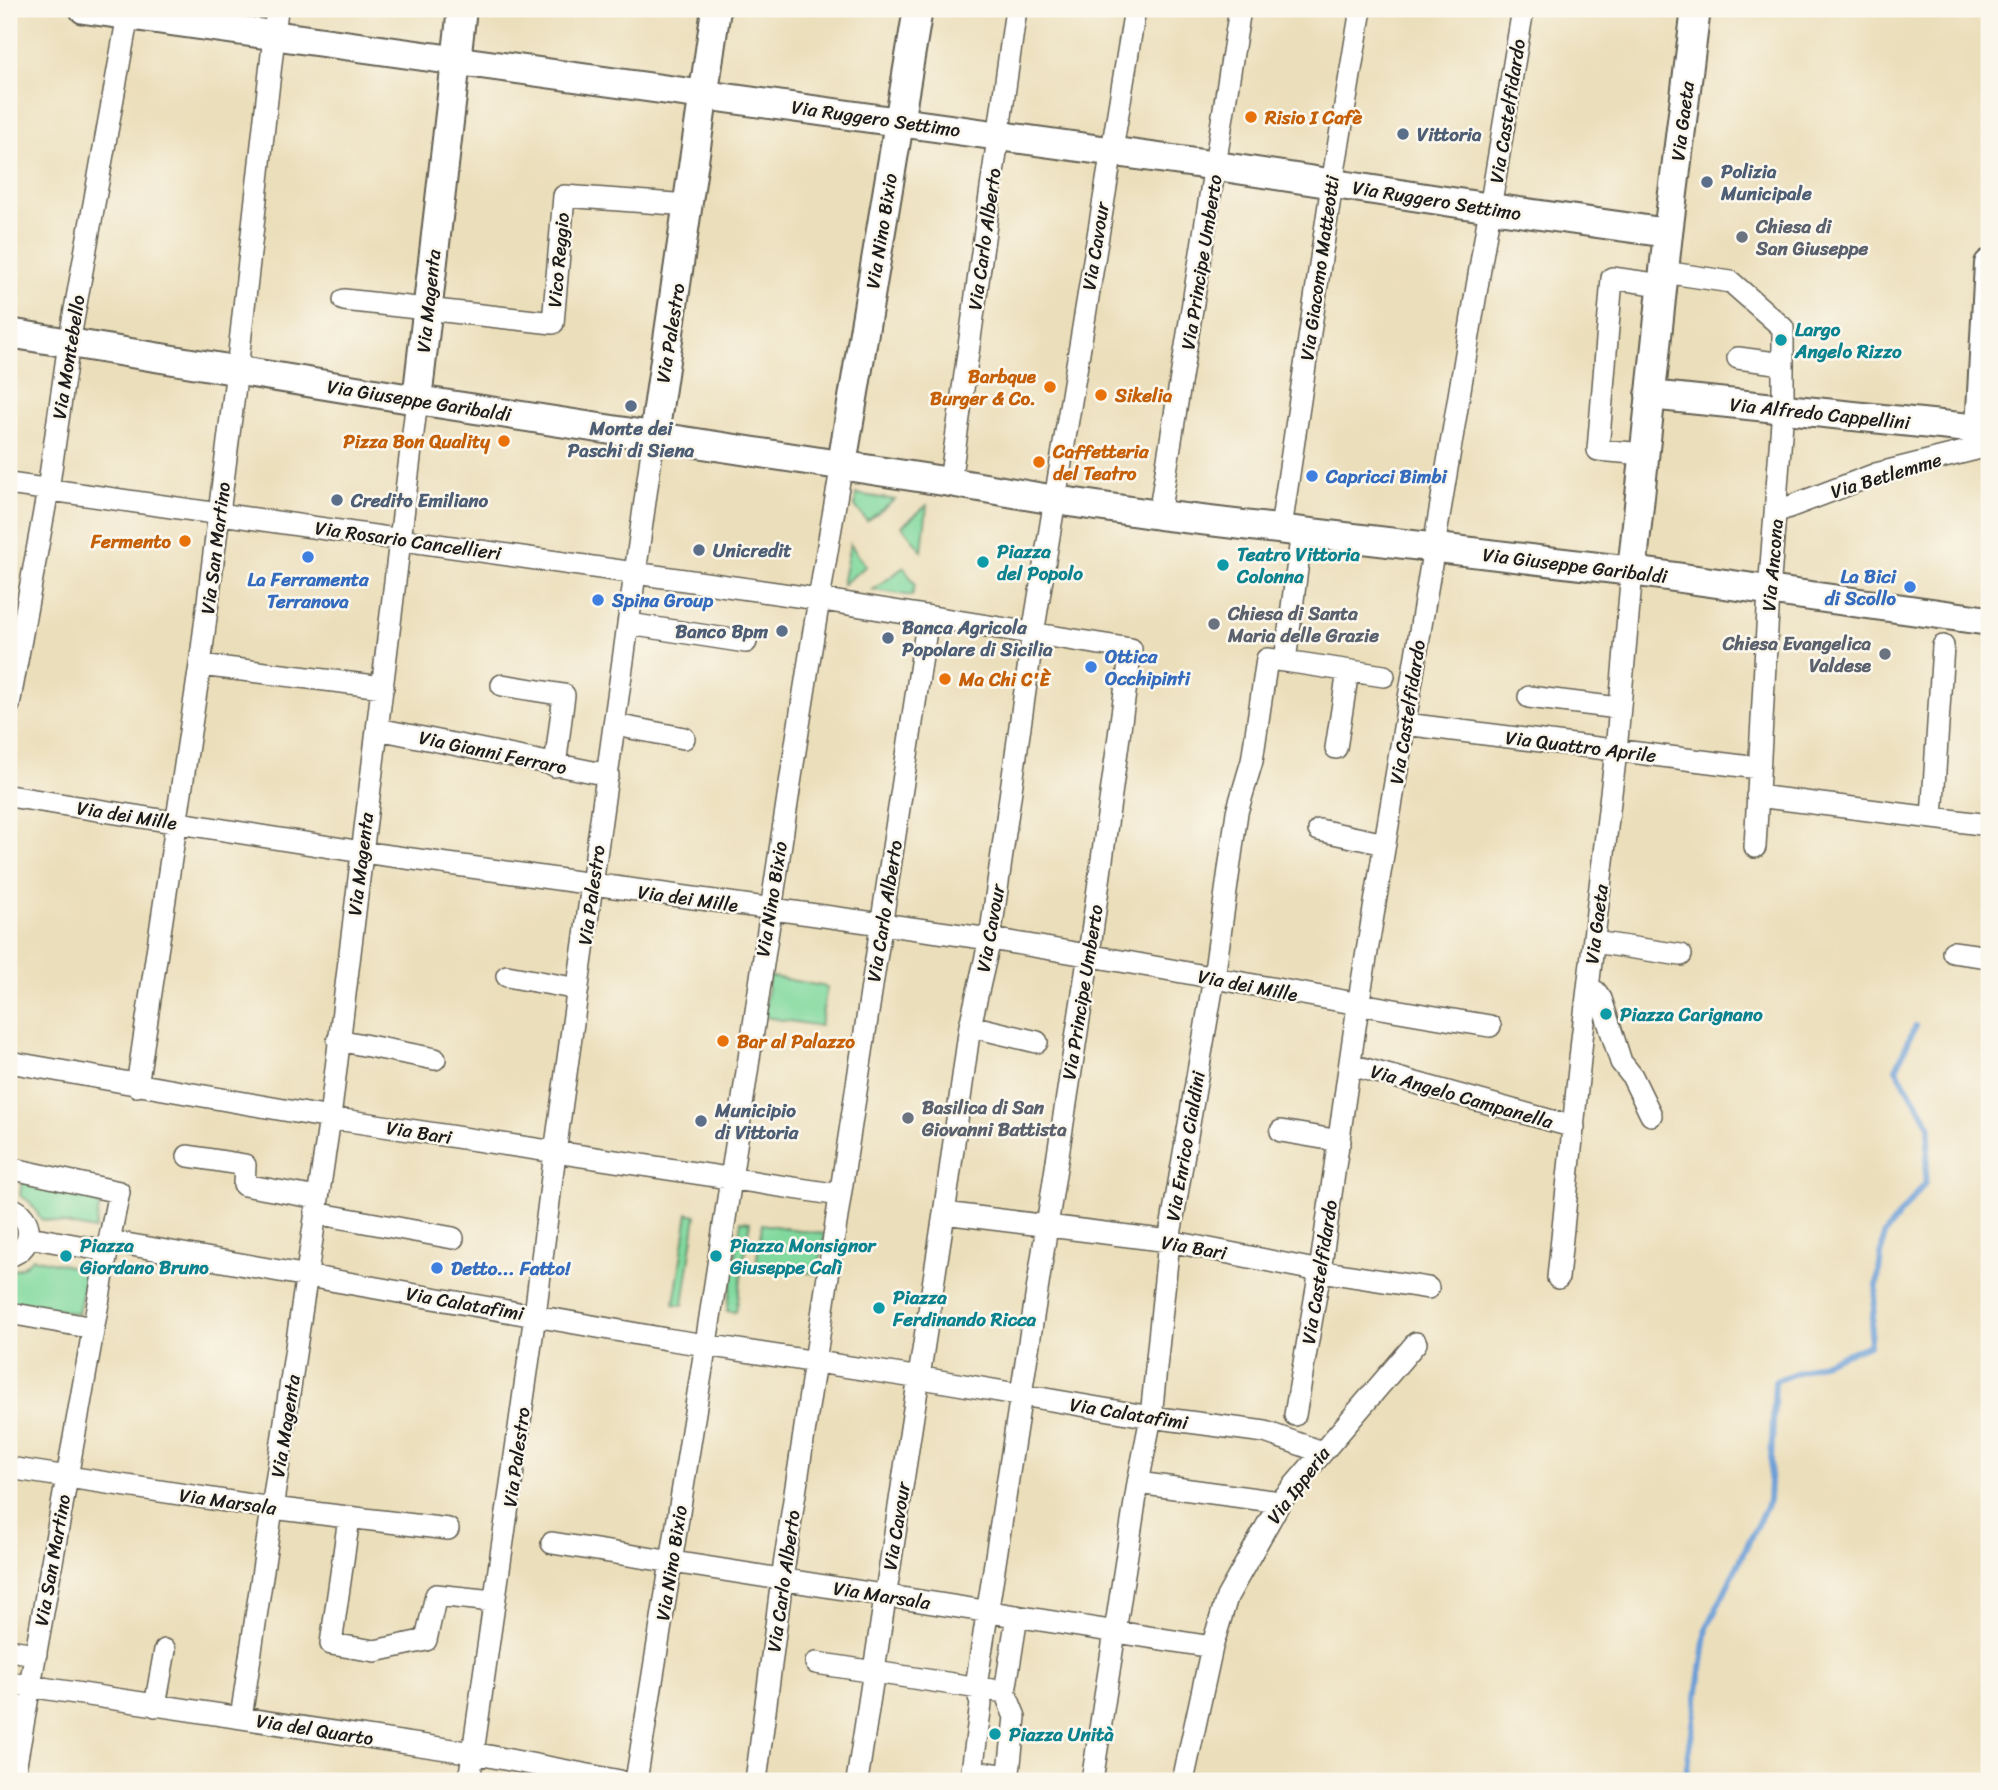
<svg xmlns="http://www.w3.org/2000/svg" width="1998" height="1790" font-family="Sriracha,sans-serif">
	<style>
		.green { fill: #81d99e; stroke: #4e7a5d; stroke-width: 2 }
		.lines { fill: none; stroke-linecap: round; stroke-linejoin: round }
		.stream { stroke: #6a9ed6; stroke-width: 6 }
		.street-casing { stroke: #646053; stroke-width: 24 }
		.secondary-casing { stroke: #646053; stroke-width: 32 }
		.street { stroke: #fff; stroke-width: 21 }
		.secondary { stroke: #fff; stroke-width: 28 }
		.food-dot { fill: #e8710a; stroke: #fbf7ec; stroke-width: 2.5 }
		.service-dot { fill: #5c6f8a; stroke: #fbf7ec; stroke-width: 2.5 }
		.worship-dot { fill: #6b7280; stroke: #fbf7ec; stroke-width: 2.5 }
		.culture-dot { fill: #0f9aa8; stroke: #fbf7ec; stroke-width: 2.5 }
		.shop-dot { fill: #3f7fe0; stroke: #fbf7ec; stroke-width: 2.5 }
		.labels { text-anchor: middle; stroke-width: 5; stroke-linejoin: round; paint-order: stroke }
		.street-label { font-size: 19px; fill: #1c1c1c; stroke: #fbf7ec }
		.food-label { font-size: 19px; font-weight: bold; fill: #c56008; stroke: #fbf7ec; text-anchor: start }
		.service-label { font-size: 19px; font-weight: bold; fill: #4e5e75; stroke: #fbf7ec; text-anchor: start }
		.worship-label { font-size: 19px; font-weight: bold; fill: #5b616d; stroke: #fbf7ec; text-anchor: start }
		.culture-label { font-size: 19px; font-weight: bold; fill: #0d838f; stroke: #fbf7ec; text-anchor: start }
		.shop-label { font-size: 19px; font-weight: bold; fill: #366cbe; stroke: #fbf7ec; text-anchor: start }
	</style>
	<rect width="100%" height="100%" fill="#fbf7ec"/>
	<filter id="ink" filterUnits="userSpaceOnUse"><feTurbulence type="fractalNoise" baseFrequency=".0143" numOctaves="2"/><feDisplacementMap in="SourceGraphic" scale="14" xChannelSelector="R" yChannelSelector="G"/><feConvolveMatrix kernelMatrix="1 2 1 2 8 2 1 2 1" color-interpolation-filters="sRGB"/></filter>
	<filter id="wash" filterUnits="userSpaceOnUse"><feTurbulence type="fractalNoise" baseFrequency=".00686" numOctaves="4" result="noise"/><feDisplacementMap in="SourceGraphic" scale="28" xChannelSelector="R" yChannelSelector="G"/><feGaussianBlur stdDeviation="1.57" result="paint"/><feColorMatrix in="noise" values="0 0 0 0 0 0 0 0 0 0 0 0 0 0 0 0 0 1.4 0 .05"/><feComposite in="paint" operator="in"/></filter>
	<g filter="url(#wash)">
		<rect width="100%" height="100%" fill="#ebdeba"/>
		<!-- green -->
		<path class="green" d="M856,494L895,500L867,521L855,506Z
			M927,505L922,551L902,526Z
			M850,544L866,566L842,585Z
			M904,567L915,585L912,596L873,590Z
			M769,976L827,987L820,1026L764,1017Z
			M22,1182L101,1198L95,1230L41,1219L30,1202L20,1195Z
			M688,1213L696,1215L683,1305L674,1304Z
			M741,1221L750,1222L736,1312L727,1311Z
			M762,1224L825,1234L818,1274L756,1265Z
			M33,1258L87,1270L78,1314L9,1300V1272L22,1267Z"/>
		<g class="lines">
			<!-- stream -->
			<path class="stream" d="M1685,1781L1707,1628L1769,1500L1775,1381L1869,1345L1884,1235L1925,1183L1930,1125L1896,1069L1915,1026"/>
		</g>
	</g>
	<g filter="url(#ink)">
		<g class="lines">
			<defs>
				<path id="street" d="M1664,272L1731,282L1783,328V409L1769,592L1755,847
					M344,300L553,323L564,196L689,205
					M1738,358L1783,364
					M1644,454L1598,450L1612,278L1662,285
					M950,482L1016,9
					M9,484L818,599L1131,649L1089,954L976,1686L981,1704L972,1771L1009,1776
					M1776,512L1876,474L1980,448V429
					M1159,515L1240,9
					M1281,528L1332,184L1361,9
					M629,624L746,642
					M1285,661L1384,676
					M200,665L383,687
					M502,685L564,695L555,766
					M1529,697L1618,708
					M9,705L48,490L69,343L129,9
					M1405,724L1758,768
					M615,725L684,738
					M378,729L608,775
					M1336,748L1348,671
					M9,796L362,852L990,939C1157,965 1323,1000 1490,1026
					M1757,796L1989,825
					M1932,818L1943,646
					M1319,830L1385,844
					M1594,942L1681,955
					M1953,952L1989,957
					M507,976L578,989
					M1588,991L1596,992L1601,999L1621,1062L1632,1076L1651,1115
					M970,1026L1037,1042
					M338,1040L435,1059
					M9,1062L330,1118L840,1195
					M1351,1065L1574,1127
					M137,1086L200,665L237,370L277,9
					M1281,1131L1340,1141
					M188,1156L245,1165L244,1185L318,1198
					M9,1168L119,1192L109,1241
					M9,1207C34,1216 36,1248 9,1256
					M315,1213L453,1238
					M944,1213L1169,1241L1320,1271L1428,1288
					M29,1237L107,1251
					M1558,1278L1582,1039L1616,751L1632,571
					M9,1313L94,1328
					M1295,1415L1320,1271L1358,1006L1523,9
					M9,1468L272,1508L448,1529
					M1138,1483L1280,1502
					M349,1518L331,1644L375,1651L426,1640L436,1595L493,1601
					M552,1543L1212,1647
					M9,1650L36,1654
					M816,1663L1005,1692
					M9,1683L473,1753L620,1781
					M155,1706L165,1650
					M241,1718L330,1118L417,400
					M13,1781L109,1241L666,1339L934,1380L1151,1417L1265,1432L1322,1452
					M469,1781L535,1315L555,1153L654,436
					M636,1781C669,1581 701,1380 731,1179C767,941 800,702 842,464
					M756,1781L782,1579L928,617
					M857,1781L945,1207L970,1026L990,939L1033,634L1135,9
					M1008,1781L1015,1717L1005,1692L1017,1616
					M1092,1781L1138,1483L1151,1417L1169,1241L1214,978L1237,812L1252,761L1267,659L1285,661L1302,531
					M1183,1781L1212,1647L1227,1597L1280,1502L1416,1343"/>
				<path id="secondary" d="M84,9L1217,166L1491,208L1668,233
					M9,333L417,400L950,482L1055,500L1159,515L1632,571L1989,621
					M1650,395L1989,430
					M417,400L462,9
					M1980,429L1989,264
					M654,436L716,9
					M842,464L918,9
					M1632,571L1668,233L1696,9"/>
			</defs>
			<!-- street casing -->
			<use href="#street" class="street-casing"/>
			<!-- secondary casing -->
			<use href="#secondary" class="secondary-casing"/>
			<!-- street -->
			<use href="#street" class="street"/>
			<!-- secondary -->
			<use href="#secondary" class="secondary"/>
		</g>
	</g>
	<!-- markers -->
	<g class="food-dot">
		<circle cx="1251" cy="117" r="7"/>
		<circle cx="1050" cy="387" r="7"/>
		<circle cx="1101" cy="395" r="7"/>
		<circle cx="504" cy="441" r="7"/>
		<circle cx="1039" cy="462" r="7"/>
		<circle cx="185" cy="541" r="7"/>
		<circle cx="945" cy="679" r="7"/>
		<circle cx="723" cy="1041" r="7"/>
	</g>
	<g class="service-dot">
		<circle cx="1403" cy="134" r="7"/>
		<circle cx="1707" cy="182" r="7"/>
		<circle cx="631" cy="406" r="7"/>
		<circle cx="337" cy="500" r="7"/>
		<circle cx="699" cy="550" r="7"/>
		<circle cx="782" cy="631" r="7"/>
		<circle cx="888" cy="638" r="7"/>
		<circle cx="701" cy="1121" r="7"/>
	</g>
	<g class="worship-dot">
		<circle cx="1742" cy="237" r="7"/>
		<circle cx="1214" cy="624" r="7"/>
		<circle cx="1885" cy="654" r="7"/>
		<circle cx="908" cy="1118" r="7"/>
	</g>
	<g class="culture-dot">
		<circle cx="1781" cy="340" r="7"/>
		<circle cx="983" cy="562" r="7"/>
		<circle cx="1223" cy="565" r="7"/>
		<circle cx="1606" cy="1014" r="7"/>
		<circle cx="66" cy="1256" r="7"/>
		<circle cx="716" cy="1256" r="7"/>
		<circle cx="879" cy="1308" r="7"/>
		<circle cx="995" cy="1734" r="7"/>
	</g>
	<g class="shop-dot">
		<circle cx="1312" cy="476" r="7"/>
		<circle cx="308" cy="557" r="7"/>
		<circle cx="1910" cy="587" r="7"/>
		<circle cx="598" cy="600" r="7"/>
		<circle cx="1091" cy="667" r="7"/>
		<circle cx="437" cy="1268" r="7"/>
	</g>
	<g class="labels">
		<!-- street labels -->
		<g class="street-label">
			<text transform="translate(1507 111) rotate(-81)" y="7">Via Castelfidardo</text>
			<text transform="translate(876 118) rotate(8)" y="7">Via Ruggero Settimo</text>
			<text transform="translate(1682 121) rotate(-83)" y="7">Via Gaeta</text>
			<text transform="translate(1437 200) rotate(9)" y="7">Via Ruggero Settimo</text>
			<text transform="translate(881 231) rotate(-81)" y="7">Via Nino Bixio</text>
			<text transform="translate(984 239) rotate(-82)" y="7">Via Carlo Alberto</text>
			<text transform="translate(1095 246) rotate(-81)" y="7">Via Cavour</text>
			<text transform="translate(558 260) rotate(-85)" y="7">Vico Reggio</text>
			<text transform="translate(1201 262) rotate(-81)" y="7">Via Principe Umberto</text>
			<text transform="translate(1319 268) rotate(-82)" y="7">Via Giacomo Matteotti</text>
			<text transform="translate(428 301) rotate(-84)" y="7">Via Magenta</text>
			<text transform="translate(670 333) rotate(-81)" y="7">Via Palestro</text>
			<text transform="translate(68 357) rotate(-81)" y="7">Via Montebello</text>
			<text transform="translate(419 400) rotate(9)" y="7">Via Giuseppe Garibaldi</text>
			<text transform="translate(1820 413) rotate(6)" y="7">Via Alfredo Cappellini</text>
			<text transform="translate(1886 475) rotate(-17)" y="7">Via Betlemme</text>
			<text transform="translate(408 540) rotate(8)" y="7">Via Rosario Cancellieri</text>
			<text transform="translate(215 548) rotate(-83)" y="7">Via San Martino</text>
			<text transform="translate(1575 565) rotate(7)" y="7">Via Giuseppe Garibaldi</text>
			<text transform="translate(1772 565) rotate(-85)" y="7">Via Ancona</text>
			<text transform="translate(1407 712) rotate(-81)" y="7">Via Castelfidardo</text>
			<text transform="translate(1581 746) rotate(7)" y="7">Via Quattro Aprile</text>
			<text transform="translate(493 752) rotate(12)" y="7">Via Gianni Ferraro</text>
			<text transform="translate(127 815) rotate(9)" y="7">Via dei Mille</text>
			<text transform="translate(360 864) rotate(-83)" y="7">Via Magenta</text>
			<text transform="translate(591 895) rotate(-82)" y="7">Via Palestro</text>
			<text transform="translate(688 898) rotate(8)" y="7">Via dei Mille</text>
			<text transform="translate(771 899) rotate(-81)" y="7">Via Nino Bixio</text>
			<text transform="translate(884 911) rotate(-81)" y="7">Via Carlo Alberto</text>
			<text transform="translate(1596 924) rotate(-83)" y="7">Via Gaeta</text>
			<text transform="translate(990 928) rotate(-80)" y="7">Via Cavour</text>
			<text transform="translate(1248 985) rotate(11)" y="7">Via dei Mille</text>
			<text transform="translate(1082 992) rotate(-81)" y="7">Via Principe Umberto</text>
			<text transform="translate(1462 1096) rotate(16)" y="7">Via Angelo Campanella</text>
			<text transform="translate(419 1132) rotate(9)" y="7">Via Bari</text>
			<text transform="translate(1185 1146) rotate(-80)" y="7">Via Enrico Cialdini</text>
			<text transform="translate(1194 1247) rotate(10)" y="7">Via Bari</text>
			<text transform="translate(1319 1272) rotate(-81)" y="7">Via Castelfidardo</text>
			<text transform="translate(465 1303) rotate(10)" y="7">Via Calatafimi</text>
			<text transform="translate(1129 1413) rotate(9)" y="7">Via Calatafimi</text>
			<text transform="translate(285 1426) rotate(-81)" y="7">Via Magenta</text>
			<text transform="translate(516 1457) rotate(-82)" y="7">Via Palestro</text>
			<text transform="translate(1298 1485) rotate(-53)" y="7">Via Ipperia</text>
			<text transform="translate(228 1501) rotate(8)" y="7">Via Marsala</text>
			<text transform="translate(896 1526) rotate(-81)" y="7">Via Cavour</text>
			<text transform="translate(52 1560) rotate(-80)" y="7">Via San Martino</text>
			<text transform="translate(671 1563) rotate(-81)" y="7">Via Nino Bixio</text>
			<text transform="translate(783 1581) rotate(-82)" y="7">Via Carlo Alberto</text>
			<text transform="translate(882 1595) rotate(9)" y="7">Via Marsala</text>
			<text transform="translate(315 1729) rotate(9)" y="7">Via del Quarto</text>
		</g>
		<!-- food labels -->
		<g class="food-label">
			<text x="1265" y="124">Risio I Cafè</text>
			<text x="1036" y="383" text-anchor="end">Barbque<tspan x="1036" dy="22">Burger &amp; Co.</tspan></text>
			<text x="1115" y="402">Sikelia</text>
			<text x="490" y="448" text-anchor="end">Pizza Bon Quality</text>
			<text x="1053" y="458">Caffetteria<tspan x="1053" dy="22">del Teatro</tspan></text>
			<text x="171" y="548" text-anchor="end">Fermento</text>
			<text x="959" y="686">Ma Chi C'È</text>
			<text x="737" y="1048">Bar al Palazzo</text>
		</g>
		<!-- service labels -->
		<g class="service-label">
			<text x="1417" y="141">Vittoria</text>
			<text x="1721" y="178">Polizia<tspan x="1721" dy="22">Municipale</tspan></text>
			<text x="631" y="435" text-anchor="middle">Monte dei<tspan x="631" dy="22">Paschi di Siena</tspan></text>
			<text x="351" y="507">Credito Emiliano</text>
			<text x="713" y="557">Unicredit</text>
			<text x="902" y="634">Banca Agricola<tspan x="902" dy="22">Popolare di Sicilia</tspan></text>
			<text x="768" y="638" text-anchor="end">Banco Bpm</text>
			<text x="715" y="1117">Municipio<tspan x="715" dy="22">di Vittoria</tspan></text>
		</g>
		<!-- worship labels -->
		<g class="worship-label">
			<text x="1756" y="233">Chiesa di<tspan x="1756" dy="22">San Giuseppe</tspan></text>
			<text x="1228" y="620">Chiesa di Santa<tspan x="1228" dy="22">Maria delle Grazie</tspan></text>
			<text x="1871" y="650" text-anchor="end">Chiesa Evangelica<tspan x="1871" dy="22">Valdese</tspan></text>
			<text x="922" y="1114">Basilica di San<tspan x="922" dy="22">Giovanni Battista</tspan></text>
		</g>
		<!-- culture labels -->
		<g class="culture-label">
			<text x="1795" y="336">Largo<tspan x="1795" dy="22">Angelo Rizzo</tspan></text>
			<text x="997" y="558">Piazza<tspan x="997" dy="22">del Popolo</tspan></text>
			<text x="1237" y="561">Teatro Vittoria<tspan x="1237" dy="22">Colonna</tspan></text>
			<text x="1620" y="1021">Piazza Carignano</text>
			<text x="80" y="1252">Piazza<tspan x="80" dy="22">Giordano Bruno</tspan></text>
			<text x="730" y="1252">Piazza Monsignor<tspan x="730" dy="22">Giuseppe Calì</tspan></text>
			<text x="893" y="1304">Piazza<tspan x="893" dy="22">Ferdinando Ricca</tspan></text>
			<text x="1009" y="1741">Piazza Unità</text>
		</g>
		<!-- shop labels -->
		<g class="shop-label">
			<text x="1326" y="483">Capricci Bimbi</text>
			<text x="1896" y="583" text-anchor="end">La Bici<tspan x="1896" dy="22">di Scollo</tspan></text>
			<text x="308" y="586" text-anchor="middle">La Ferramenta<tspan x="308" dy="22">Terranova</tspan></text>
			<text x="612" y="607">Spina Group</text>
			<text x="1105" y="663">Ottica<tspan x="1105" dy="22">Occhipinti</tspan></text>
			<text x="451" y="1275">Detto... Fatto!</text>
		</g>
	</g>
	<!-- margin -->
	<rect width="1998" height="1790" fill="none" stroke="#fbf7ec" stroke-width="35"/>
</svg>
